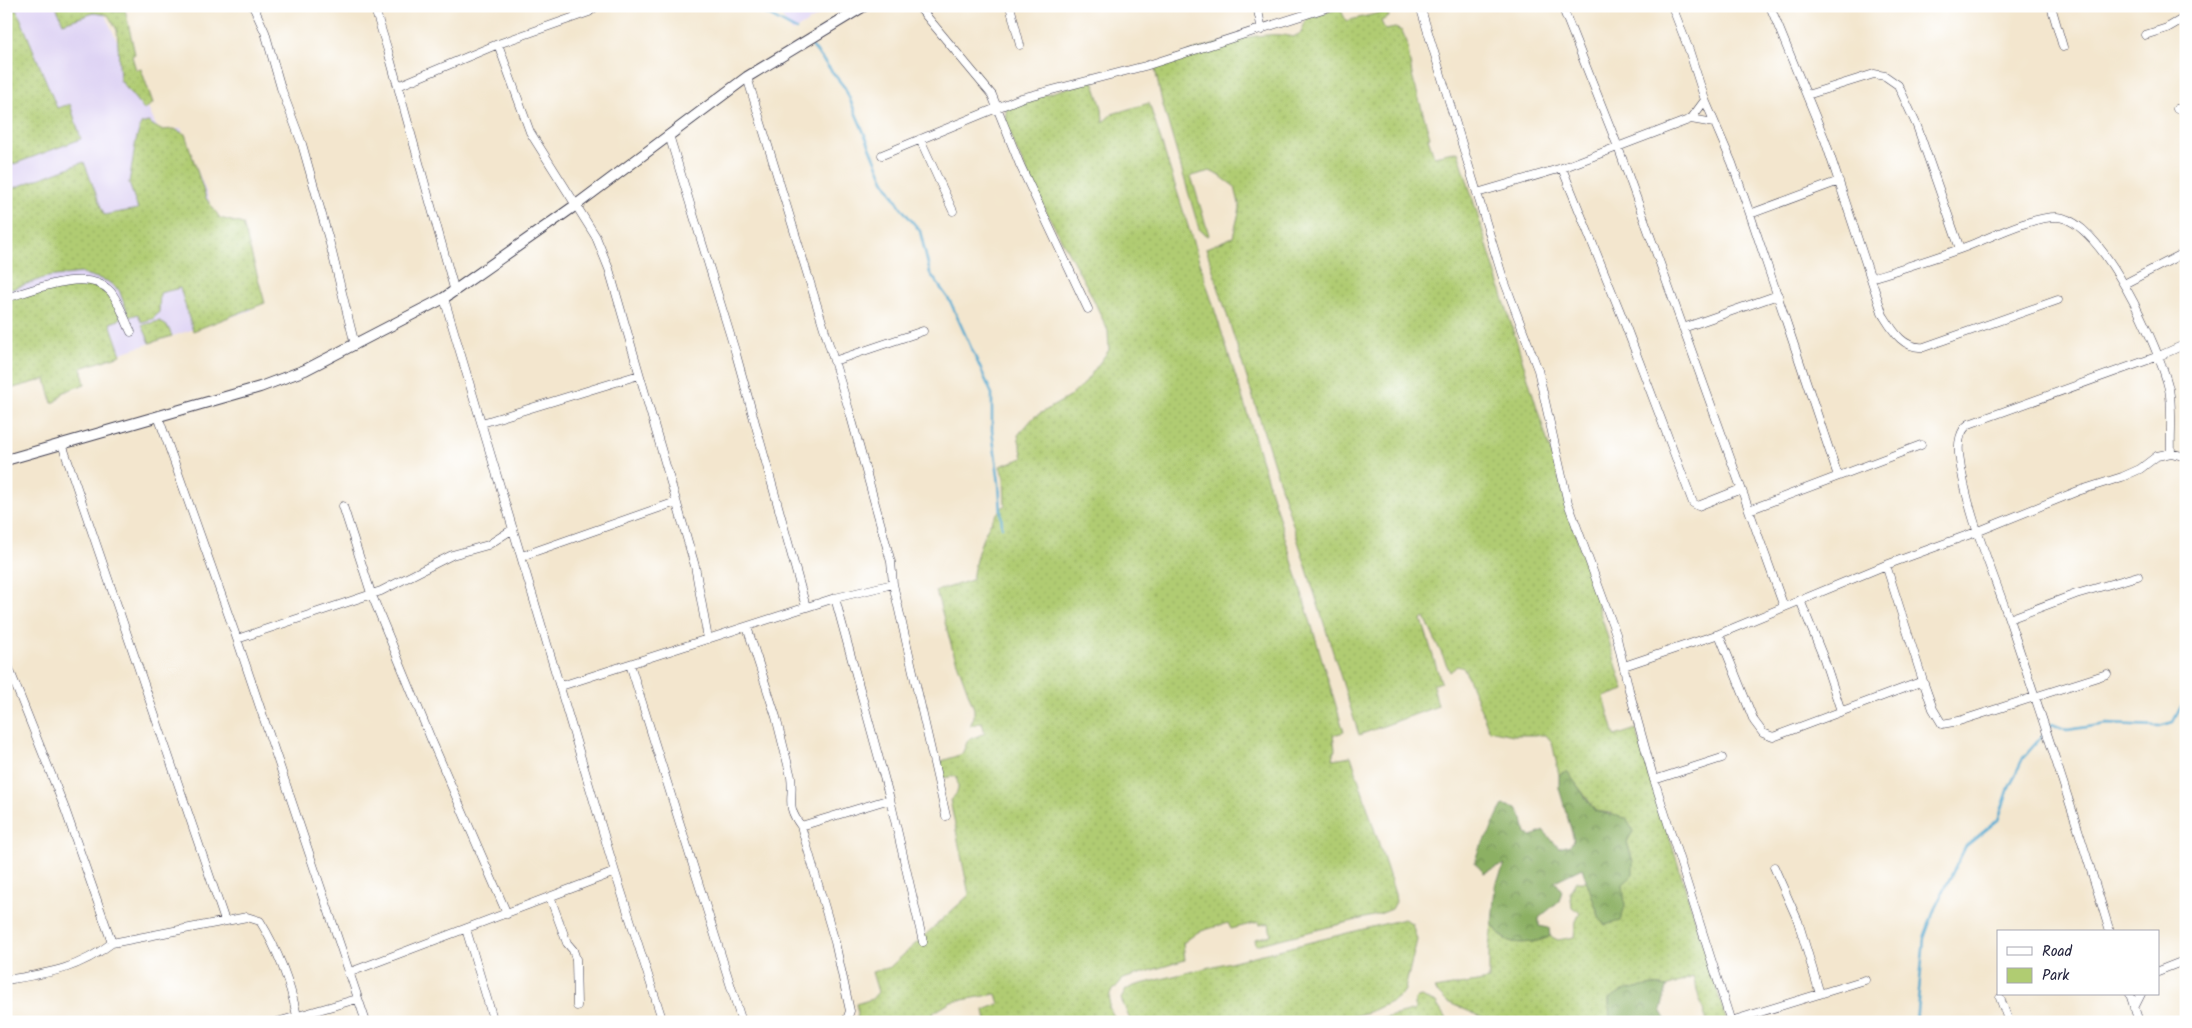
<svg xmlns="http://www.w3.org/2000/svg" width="2192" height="1028" font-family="Kalam,sans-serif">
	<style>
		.built { fill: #dfd4f4 }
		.green { fill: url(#green-dots); stroke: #697756 }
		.forest { fill: url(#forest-crowns); stroke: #576950 }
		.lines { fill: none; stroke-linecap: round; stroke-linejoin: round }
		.stream { stroke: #53a8cf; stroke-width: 2.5 }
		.minor-casing { stroke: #413f51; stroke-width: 9 }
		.tertiary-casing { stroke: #413f51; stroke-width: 12 }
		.minor { stroke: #fff; stroke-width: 8 }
		.tertiary { stroke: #fff; stroke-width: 10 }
	</style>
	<defs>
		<pattern id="green-dots" width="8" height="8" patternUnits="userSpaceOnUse" patternTransform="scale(1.25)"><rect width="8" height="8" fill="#b0cc72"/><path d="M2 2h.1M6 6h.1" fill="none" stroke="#97af64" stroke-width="1.8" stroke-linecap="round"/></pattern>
		<pattern id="forest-crowns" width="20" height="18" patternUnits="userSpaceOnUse" patternTransform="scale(1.25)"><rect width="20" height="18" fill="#8cb064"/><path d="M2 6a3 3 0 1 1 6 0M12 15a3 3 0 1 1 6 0" fill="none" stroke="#728f54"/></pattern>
	</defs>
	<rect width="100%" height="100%" fill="#fff"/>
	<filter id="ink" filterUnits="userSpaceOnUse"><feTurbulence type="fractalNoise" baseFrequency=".02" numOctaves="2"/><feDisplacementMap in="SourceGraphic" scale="10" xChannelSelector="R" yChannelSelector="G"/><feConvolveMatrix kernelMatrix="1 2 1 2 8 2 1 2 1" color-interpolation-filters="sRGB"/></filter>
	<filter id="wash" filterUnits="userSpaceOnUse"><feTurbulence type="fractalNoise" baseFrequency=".0096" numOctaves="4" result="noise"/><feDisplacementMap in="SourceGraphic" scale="20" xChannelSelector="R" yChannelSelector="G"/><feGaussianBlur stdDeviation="1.12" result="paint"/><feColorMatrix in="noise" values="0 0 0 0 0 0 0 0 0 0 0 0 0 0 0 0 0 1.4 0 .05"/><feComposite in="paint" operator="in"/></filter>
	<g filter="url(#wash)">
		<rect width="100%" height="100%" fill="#f3e6ce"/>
		<!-- built -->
		<path class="built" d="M6,6H101L160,134L181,128L252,310L42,379L6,389Z
			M775,6H816L821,14L792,32Z"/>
		<!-- green -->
		<path class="green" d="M56,6H109L114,12L125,9L135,54L132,56L136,70L141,69L153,103L144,110L120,80L117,30L108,15L94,13L63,23Z
			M1340,8L1346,21L1388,11L1389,17L1381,21L1385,30L1395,28L1402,31L1407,42L1412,75L1430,137L1428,138L1434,156L1458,151L1624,690L1604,697L1615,736L1636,729L1727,1022H1707L1693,977L1667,987L1652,985L1609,999L1610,1022H1494L1447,1002L1434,989L1489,980V947L1492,924C1496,928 1500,936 1505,939C1516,946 1541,942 1550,936L1558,940L1574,937L1576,921L1580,913L1572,907L1570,892L1576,881H1587L1600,919L1623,884L1633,862L1627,842L1611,813L1595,811C1587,796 1576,785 1567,771L1559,775L1552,742L1546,735H1513L1489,730L1464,668L1457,666L1450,672L1425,618L1422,620L1441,682L1433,685L1438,706L1359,735L1206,248L1233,237L1240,208L1235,187L1220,176L1210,171L1191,176L1209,235L1207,236L1199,229L1162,102L1155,69C1179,51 1264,27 1293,37L1301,33L1306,19Z
			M17,10L57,108L70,104L81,139L6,167V12Z
			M1093,80L1102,108L1103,122L1112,114L1149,103L1246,409L1344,732L1333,735L1335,749L1333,759L1351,756L1395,894L1396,902L1392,909L1377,915L1256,945L1255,939L1271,935L1269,923L1260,925L1259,922L1231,929L1228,923L1198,932L1183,943L1185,960L1123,979L1110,994L1109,1007L1117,1022H986L984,1010L999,1004L996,994L951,1002L933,1013L938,1022H855L858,1014L856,1004L872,999L878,992L872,972L890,967L969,895L950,800C960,792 959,788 956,776L943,778L939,762L962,754L968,740L985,733L982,722L970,726L974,717V709L953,651L936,591L972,580C976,553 985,523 1005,505L1004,478L1000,466L1023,458L1018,435L1034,417L1069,397L1083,385L1109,350L1108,331L1091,294L1047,213L1013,143L1005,119L1007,106Z
			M148,122L161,130L174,129L185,134L206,198L220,218L243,224L265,303L193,331L180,288L160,293L159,312L153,319L141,322L138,314L129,317L119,290L107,281L81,273L47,277L6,291V191L84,162L104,215L138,209L129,183L136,140L141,124Z
			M80,282C104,287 111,295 121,317L119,320L110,323L121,355L81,368L85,384L64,392L57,401L52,403L46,379L6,390V300L60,284Z
			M160,321L168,327L172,336L150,343L142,325Z
			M1404,919L1412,923L1417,940L1404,993L1395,1000L1374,1010L1336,1022H1131L1121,999L1126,990L1133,986Z
			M1421,997L1436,1003L1448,1022H1370L1415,1010V999Z"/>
		<!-- forest -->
		<path class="forest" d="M1567,771L1595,811L1626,818L1633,831L1627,842L1633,862V875L1623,884L1625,906L1620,921L1605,925L1600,919L1582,868L1555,881L1562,891L1559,901L1539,918V926L1549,928L1550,936C1541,942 1515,946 1505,939C1500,936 1496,928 1492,924L1495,886L1505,864L1484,873L1475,863C1479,845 1480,848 1489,834C1494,824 1497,814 1503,805L1517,808L1523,819L1526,834L1532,836L1544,831L1559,848L1570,845L1574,840L1559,788V775Z
			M1652,985L1667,987L1661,1010L1666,1019L1665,1022H1610L1609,999L1622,991Z"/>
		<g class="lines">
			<!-- stream -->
			<path class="stream" d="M752,6L796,30
				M812,46L845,88L884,180L902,209L920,231L930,273L950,301L992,394V430L999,483L1002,527
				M2048,729L2052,724L2067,730L2107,724L2159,726L2173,722L2186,697
				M1916,1022L1924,938L1935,908L1966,846L1998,820L2009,788L2023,758L2044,734"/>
		</g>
	</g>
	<g filter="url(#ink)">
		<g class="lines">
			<defs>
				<path id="minor" d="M253,6L265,32L281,88L302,144L329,240L355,345
					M374,6L388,51L455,292
					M918,6L992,95L1020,165L1088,309
					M1010,6L1020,45
					M1257,6L1262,30
					M1420,6L1502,275L1538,370L1568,503L1616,634L1629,690L1652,773L1731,1022
					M1562,6L1618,147L1784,607
					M1672,6L1689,50L1705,100L1732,163L1750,214L1838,476
					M1770,6L1825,140L1883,315C1893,331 1903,349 1924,347L2058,300
					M2051,6L2063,47
					M2145,35L2167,28L2186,17
					M498,44L530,132L596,237L609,269L695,566L708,639
					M747,77L850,413L891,562L893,584L946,816
					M398,86L498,44L589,12L596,6
					M1807,95L1874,74L1885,76L1898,85L1917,126L1960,249
					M2177,109L2186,107
					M1691,119L1705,100
					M669,135L736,354L806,607
					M920,139L953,211
					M882,155L1021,98L1145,66L1332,6
					M1562,168L1623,319L1693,503L1698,506L1741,489
					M1477,193L1562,168L1691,119L1714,123
					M1750,214L1839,181
					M1871,278C1903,268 1936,258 1968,246C1991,237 2034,216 2057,217C2102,219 2160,350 2169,389C2173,410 2170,432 2171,453
					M2124,284L2186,252
					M6,298C33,290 87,267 110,291C118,299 126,322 131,332
					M444,298L615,872L663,1022
					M1683,328L1778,295
					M834,361L923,331
					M158,416L237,639L366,1022
					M482,423L639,375
					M62,444L225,921
					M343,506L371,593L431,739L507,914
					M1749,510L1921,445
					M522,556L676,502
					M1886,565L1923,681L1933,709L1942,724L1959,721L2107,674
					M835,598L890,799L923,942
					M1800,600L1824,659L1841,711
					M2009,619L2076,594L2138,576
					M747,627L776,717L791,777C794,800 785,805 801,826L835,942L850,1011L846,1022
					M1719,634L1754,721L1763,733L1773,737L1923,681
					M237,639L381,591L452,555L488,545L513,529
					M6,661L65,809L112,943L247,917L260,921C279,952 290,982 297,1016
					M630,664L742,1022
					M1624,666L1719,634L1886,565L1979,531L2078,491L2122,477L2140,469L2157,456L2171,453L2186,457
					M561,686L835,598L893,584
					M1654,780L1722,758
					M801,826L890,799
					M1774,867L1798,921L1820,994
					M550,897L567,943L573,950L576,959L577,1006
					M466,929L494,1022
					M2110,932C2079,830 2046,729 2012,628C1993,571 1966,514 1959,454C1958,443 1960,430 1969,424L2159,356L2186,344
					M2158,971L2186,960
					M348,973L615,872
					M6,980C49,973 76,970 112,943
					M2130,994L2139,1022
					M2000,998L2009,1022
					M2134,1008L2141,994
					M1731,1021L1865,980
					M277,1022L357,999"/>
				<path id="tertiary" d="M6,460L260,387L305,370L444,298L576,205L747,77L864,6"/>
			</defs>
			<!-- minor casing -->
			<use href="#minor" class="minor-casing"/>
			<!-- tertiary casing -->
			<use href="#tertiary" class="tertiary-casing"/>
			<!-- minor -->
			<use href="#minor" class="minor"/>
			<!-- tertiary -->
			<use href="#tertiary" class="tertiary"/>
		</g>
	</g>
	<!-- margin -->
	<rect width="2192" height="1028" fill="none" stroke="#fff" stroke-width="25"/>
	<!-- legend -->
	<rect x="1997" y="930" width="162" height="65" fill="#ffffff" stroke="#a7a7b1"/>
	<rect x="2007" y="947" width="25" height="8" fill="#ffffff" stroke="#a7a7b1"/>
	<text x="2042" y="956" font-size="15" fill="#22223b">Road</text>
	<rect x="2007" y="968" width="25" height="15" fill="#b0cc72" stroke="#a7a7b1"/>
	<text x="2042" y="980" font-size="15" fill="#22223b">Park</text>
</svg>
